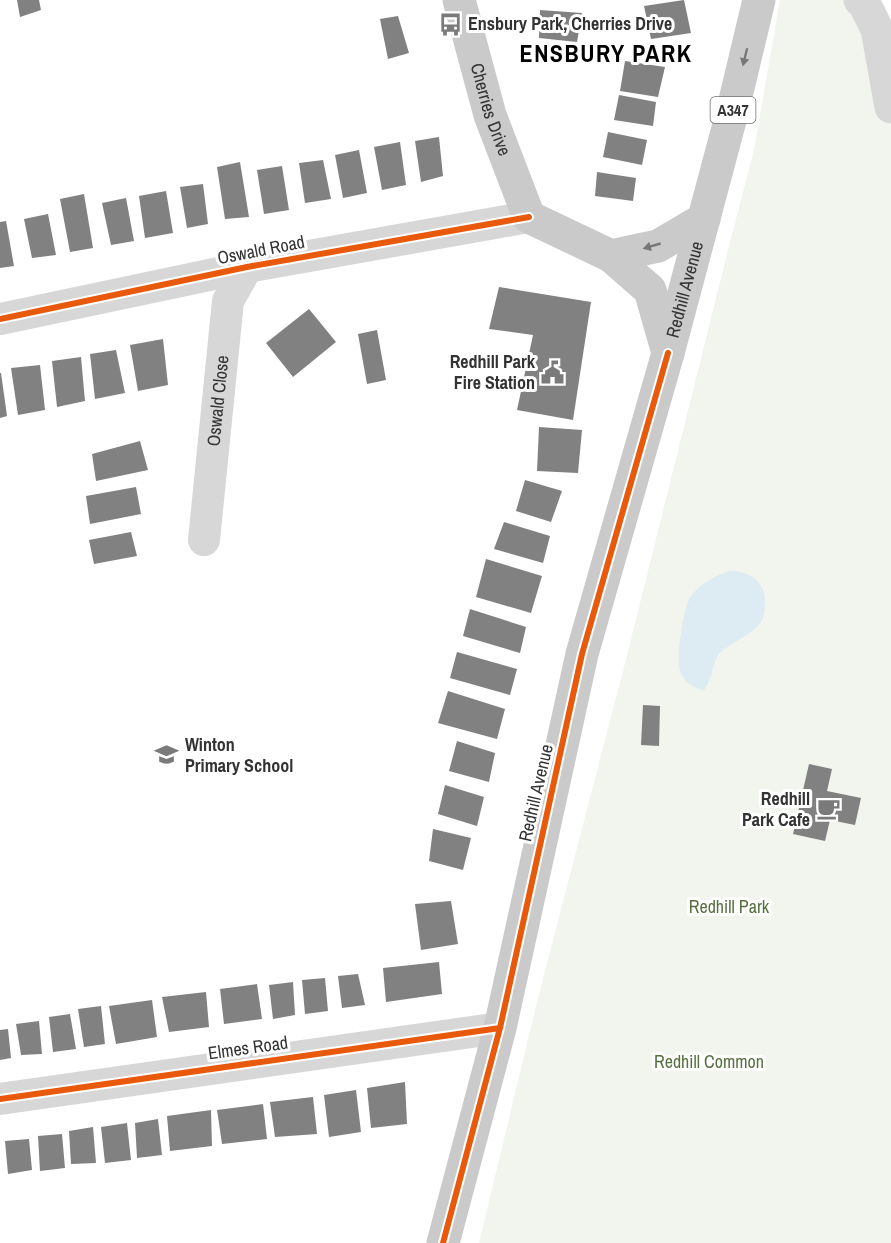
<svg xmlns="http://www.w3.org/2000/svg" width="891" height="1243" font-family="'Archivo Narrow',sans-serif">
	<style>
		.green { fill: #f1f5ed }
		.water { fill: #ddebf3 }
		.building { fill: #818181 }
		.lines { fill: none; stroke-linecap: round; stroke-linejoin: round }
		.minor { stroke: #d7d7d7; stroke-width: 32 }
		.tertiary { stroke: #d7d7d7; stroke-width: 33 }
		.primary { stroke: #cacaca; stroke-width: 33 }
		.cycleway-casing { stroke: #fff; stroke-width: 10 }
		.cycleway { stroke: #e8590c; stroke-width: 6 }
		.oneway { fill: #777 }
		.labels { text-anchor: middle; stroke-width: 6; stroke-linejoin: round; paint-order: stroke }
		.shield { fill: #fff; stroke: #707070; stroke-width: 1.5 }
		.shield-label { font-size: 16px; font-weight: bold; fill: #333 }
		.poi-label { font-size: 18px; font-weight: bold; fill: #333; stroke: #fff; text-anchor: start }
		.street-label { font-size: 18px; fill: #333; stroke: #fff }
		.park-label { font-size: 18px; fill: #56703f; stroke: #fff }
		.district-label { font-size: 24px; font-weight: bold; letter-spacing: 1.5px; fill: #000; stroke: #fff }
	</style>
	<rect width="100%" height="100%" fill="#fff"/>
	<!-- green -->
	<path class="green" d="M780,0H855L891,107V1243H479L537,1002L625,663L731,238L754,150Z"/>
	<!-- water -->
	<path class="water" d="M730,571C750,571 766,582 765,604C765,609 764,617 761,622C752,635 732,642 721,652C711,661 714,678 704,690C693,688 683,682 680,670C676,657 683,608 691,596C700,584 716,575 730,571Z"/>
	<!-- building -->
	<path class="building" d="M17,0H39L41,10L20,17Z
		M684,0L691,33L651,39L644,6Z
		M540,10L582,13L577,42L539,38Z
		M398,16L409,53L388,59L380,19Z
		M625,61L665,67L658,97L620,91Z
		M619,95L656,102L653,126L614,120Z
		M608,132L647,140L642,165L603,157Z
		M439,137L443,176L421,182L415,141Z
		M400,142L406,185L382,190L374,147Z
		M359,150L367,193L343,198L335,155Z
		M323,160L331,199L305,203L299,163Z
		M240,162L249,217L225,219L217,167Z
		M282,166L289,210L264,214L257,170Z
		M597,172L636,178L633,201L595,196Z
		M203,184L208,224L187,228L180,187Z
		M166,191L173,233L145,238L139,196Z
		M84,194L93,248L70,252L60,199Z
		M126,198L134,241L111,245L102,203Z
		M48,214L56,255L32,258L24,219Z
		M6,221L14,266L0,268V222Z
		M499,287L591,302L573,420L517,410L533,335L489,329Z
		M309,309L336,342L293,377L266,343Z
		M377,330L386,380L367,384L358,334Z
		M163,339L168,385L138,391L130,345Z
		M116,350L125,393L95,399L90,354Z
		M81,357L85,401L57,407L52,361Z
		M40,365L45,410L18,415L11,368Z
		M0,373H1L7,416L0,418Z
		M539,427L582,430L578,473L537,471Z
		M140,441L148,470L96,481L92,454Z
		M525,480L562,491L551,522L516,511Z
		M136,487L141,514L90,524L86,496Z
		M504,522L550,536L543,563L494,549Z
		M131,532L137,556L94,564L89,540Z
		M486,559L542,576L531,613L476,597Z
		M470,609L526,627L520,653L463,636Z
		M457,652L517,669L510,695L450,678Z
		M448,691L505,709L497,739L438,723Z
		M643,705L660,706L659,746L641,745Z
		M457,741L495,753L489,782L449,771Z
		M809,764L832,769L827,791L861,798L855,825L830,820L825,841L793,834Z
		M445,785L484,797L477,826L438,814Z
		M433,829L471,838L463,870L429,861Z
		M451,901L458,944L421,950L415,904Z
		M439,962L442,994L386,1002L383,968Z
		M358,974L365,1005L342,1008L338,976Z
		M325,978L328,1011L305,1014L302,980Z
		M293,982L295,1015L273,1019L269,985Z
		M257,984L262,1019L224,1024L220,989Z
		M206,992L209,1027L169,1032L162,997Z
		M152,1000L157,1037L116,1044L109,1006Z
		M101,1006L105,1044L84,1047L78,1009Z
		M70,1014L76,1049L53,1052L49,1017Z
		M39,1021L42,1054L21,1055L16,1024Z
		M8,1029L11,1058L0,1060V1030Z
		M405,1082L407,1124L371,1128L367,1088Z
		M356,1090L361,1132L329,1137L324,1095Z
		M313,1097L317,1134L275,1137L270,1102Z
		M263,1104L267,1139L222,1144L217,1110Z
		M211,1110L212,1146L170,1151L167,1116Z
		M158,1119L162,1155L137,1158L135,1123Z
		M127,1123L131,1160L105,1163L101,1127Z
		M93,1127L96,1163L71,1164L69,1131Z
		M62,1134L65,1168L40,1171L38,1136Z
		M29,1139L32,1170L8,1174L5,1141Z"/>
	<g class="lines">
		<!-- minor -->
		<g class="minor">
			<path d="M0,319L247,267L529,217"/>
			<path id="s1" d="M204,540L228,301L247,267"/>
			<path d="M0,1099L500,1028"/>
		</g>
		<!-- tertiary -->
		<path class="tertiary" d="M860,0L864,3L877,29L891,107"/>
		<!-- primary -->
		<g class="primary">
			<path id="s2" d="M459,0L490,115L529,217L611,256L658,246L704,219"/>
			<path d="M611,256L650,290L668,353"/>
			<path id="s3" d="M443,1243L500,1028L582,654L668,353L732,113L759,0"/>
		</g>
		<defs>
			<path id="cycleway" d="M0,319L247,267L529,217
				M0,1099L500,1028
				M443,1243L500,1028L582,654L668,353"/>
		</defs>
		<!-- cycleway casing -->
		<use href="#cycleway" class="cycleway-casing"/>
		<!-- cycleway -->
		<use href="#cycleway" class="cycleway"/>
	</g>
	<!-- one-way arrows -->
	<defs><path id="oneway-solid" d="M-6-.8H1V-3.2L6.5 0L1 3.2V.8H-6Z" transform="scale(1.5)"/></defs>
	<g class="oneway">
		<use href="#oneway-solid" transform="translate(745 57) rotate(104)"/>
		<use href="#oneway-solid" transform="translate(652 246) rotate(164)"/>
	</g>
	<!-- icons -->
	<defs>
		<symbol id="bus-bare" viewBox="-9 -9 18 18"><path d="M-5-6H5V4H4V6H2V4H-2V6H-4V4H-5ZM-3.5-4V0h7V-4ZM-3.5 1.2v1.5H-2V1.2ZM2 1.2v1.5H3.5V1.2Z" fill="#7a7a7a" stroke="#fff" stroke-width="2.5" paint-order="stroke"/></symbol>
		<symbol id="civic-bare" viewBox="-9 -9 18 18"><path d="M-.6-6.5H3V-4.5H.6V-3L4-1V1h2V6H-6V1h2V-1L-.6-3ZM-1.2 2.5V6h2.4V2.5Z" fill="#7a7a7a" stroke="#fff" stroke-width="2.5" paint-order="stroke"/></symbol>
		<symbol id="school-bare" viewBox="-9 -9 18 18"><path d="M0-5L7-2L0 1L-7-2ZM-4 1L0 2.5L4 1V4Q0 6-4 4Z" fill="#7a7a7a" stroke="#fff" stroke-width="2.5" paint-order="stroke"/></symbol>
		<symbol id="cafe-bare" viewBox="-9 -9 18 18"><path d="M-5.5-4.5H6V0H3Q3 3.5 0 3.5H-2.5Q-5.5 3.5-5.5 0ZM3-3.2v2h1.7v-2ZM-6 4.5H4V6H-6Z" fill="#7a7a7a" stroke="#fff" stroke-width="2.5" paint-order="stroke"/></symbol>
	</defs>
	<g fill-rule="evenodd">
		<use href="#bus-bare" x="434" y="8" width="33" height="33"/>
		<use href="#civic-bare" x="536" y="356" width="33" height="33"/>
		<use href="#school-bare" x="150" y="738" width="33" height="33"/>
		<use href="#cafe-bare" x="812" y="792" width="33" height="33"/>
	</g>
	<g class="labels">
		<!-- shield labels -->
		<rect class="shield" x="710.5" y="97" width="45" height="26" rx="4.5"/>
		<g class="shield-label">
			<text x="733" y="116">A347</text>
		</g>
		<!-- poi labels -->
		<g class="poi-label">
			<text x="468" y="30">Ensbury Park, Cherries Drive</text>
			<text x="535" y="368" text-anchor="end">Redhill Park<tspan x="535" dy="21">Fire Station</tspan></text>
			<text x="185" y="751">Winton<tspan x="185" dy="21">Primary School</tspan></text>
			<text x="810" y="805" text-anchor="end">Redhill<tspan x="810" dy="21">Park Cafe</tspan></text>
		</g>
		<!-- street labels -->
		<g class="street-label">
			<text dy="6" stroke="none"><textPath href="#s2" startOffset="114">Cherries Drive</textPath></text>
			<text transform="translate(261 250) rotate(-11)" y="6">Oswald Road</text>
			<text dy="6" stroke="none"><textPath href="#s3" startOffset="984">Redhill Avenue</textPath></text>
			<text dy="6" stroke="none"><textPath href="#s1" startOffset="140">Oswald Close</textPath></text>
			<text transform="translate(536 793) rotate(-77)" y="6">Redhill Avenue</text>
			<text transform="translate(248 1048) rotate(-8)" y="6">Elmes Road</text>
		</g>
		<!-- park labels -->
		<g class="park-label">
			<text x="729" y="913">Redhill Park</text>
			<text x="709" y="1068">Redhill Common</text>
		</g>
		<!-- district labels -->
		<g class="district-label">
			<text x="606" y="62">ENSBURY PARK</text>
		</g>
	</g>
</svg>
